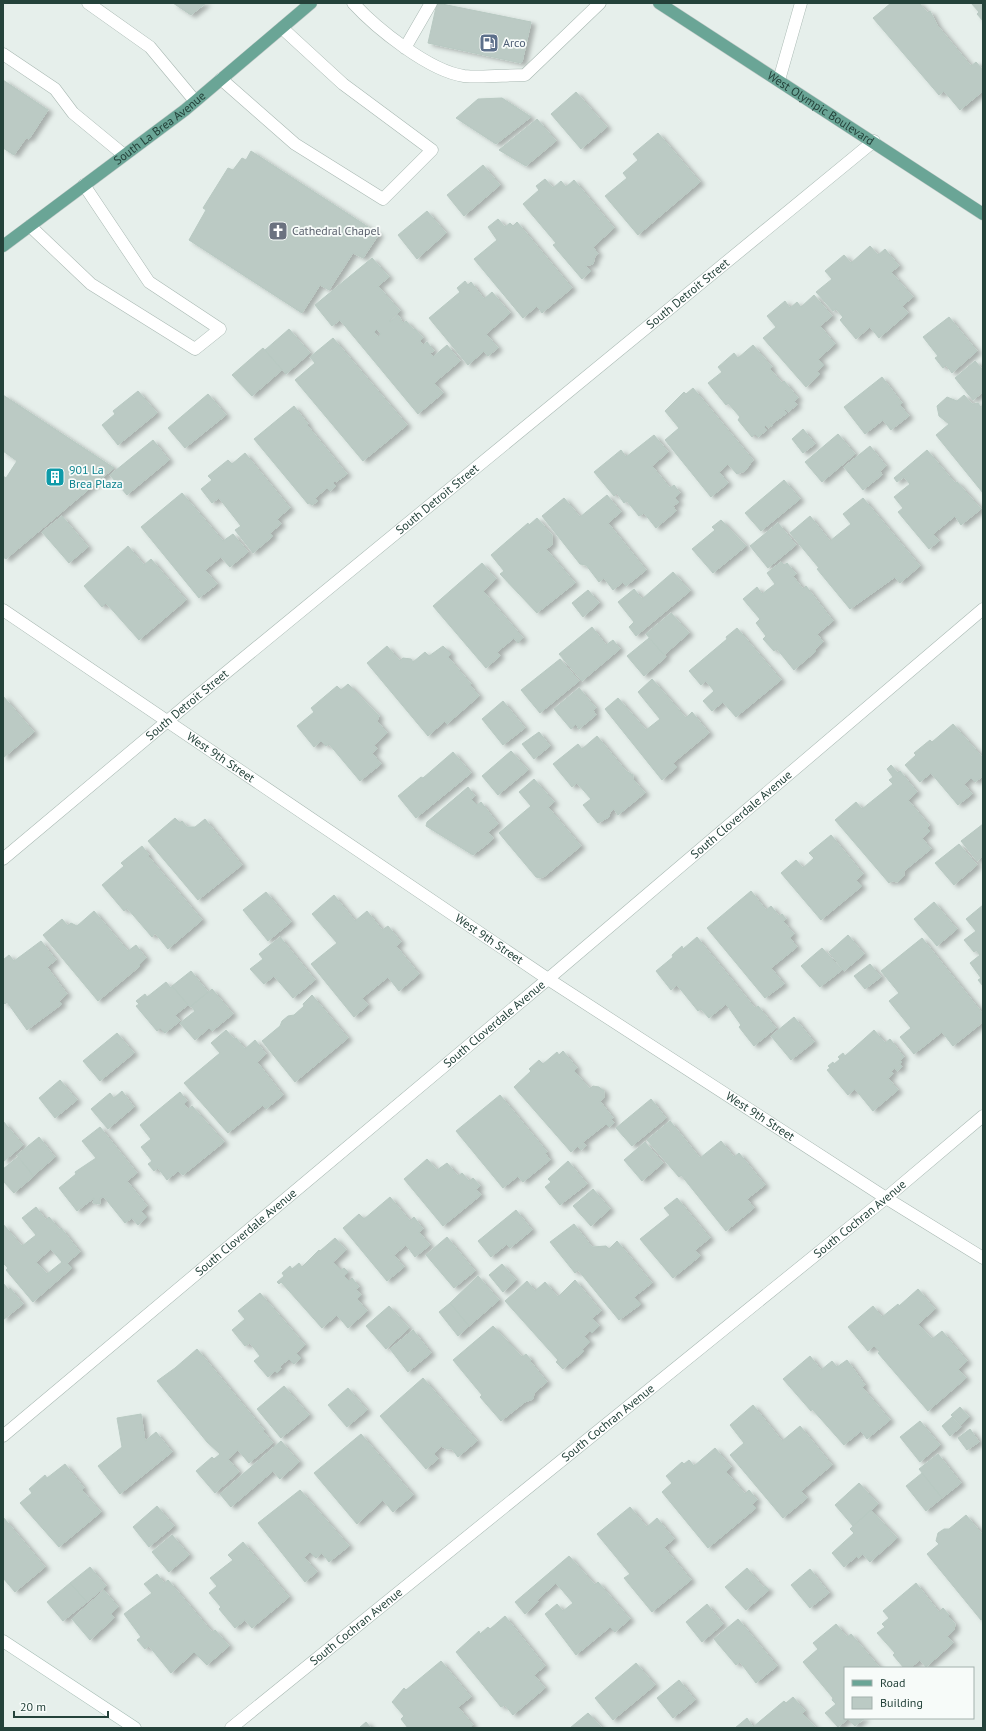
<svg xmlns="http://www.w3.org/2000/svg" width="986" height="1731" font-family="'PT Sans',sans-serif">
	<style>
		.building { fill: #bbcac4; stroke: #b8c9c2; fill-rule: evenodd; filter: url(#shadow) }
		.lines { fill: none; stroke-linecap: round; stroke-linejoin: round }
		.lane-casing { stroke: #a8b8b2; stroke-width: 13 }
		.street-casing { stroke: #a8b8b2; stroke-width: 13 }
		.secondary-casing { stroke: #a4bbb3; stroke-width: 13 }
		.primary-casing { stroke: #c2cac8; stroke-width: 13 }
		.lane { stroke: #fff; stroke-width: 12 }
		.street { stroke: #fff; stroke-width: 12 }
		.secondary { stroke: #fff; stroke-width: 12 }
		.primary { stroke: #6aa596; stroke-width: 12 }
		.labels { text-anchor: middle; stroke-width: 3.5; stroke-linejoin: round; paint-order: stroke }
		.service-label { font-size: 12px; fill: #4e5e75; stroke: #f7fbf9; text-anchor: start }
		.street-label { font-size: 12px; fill: #24423a; stroke: #f7fbf9 }
		.worship-label { font-size: 12px; fill: #5b616d; stroke: #f7fbf9; text-anchor: start }
		.culture-label { font-size: 12px; fill: #0d838f; stroke: #f7fbf9; text-anchor: start }
	</style>
	<defs>
		<filter id="shadow"><feDropShadow dx="4.5" dy="2.5" stdDeviation="2" flood-color="#0004"/></filter>
	</defs>
	<rect width="100%" height="100%" fill="#e6efeb"/>
	<!-- building -->
	<path class="building" d="M173,3H206L191,15Z
		M437,3L531,22L522,62L521,63L428,43Z
		M891,3H919L928,13L930,11L937,25L971,66L976,62L983,70V91L960,110L944,91L939,95L873,18Z
		M971,3H983V21L977,14L979,12Z
		M3,80L48,110L29,139L26,138L14,155L3,148Z
		M576,92L607,127L581,149L551,114Z
		M502,98L531,117L496,144L456,118L478,99Z
		M537,119L556,141L526,166L499,150Z
		M658,133L700,182L638,235L605,196L627,178L623,173L638,160L633,154Z
		M251,151L379,234L363,258L353,253L329,290L320,285L302,313L189,240L206,210L203,208L228,168L233,170L242,158L246,160Z
		M483,165L500,185L464,216L447,195Z
		M545,179L553,188L561,181L566,187L574,180L614,228L593,247L598,254L595,256L593,264L585,266L591,271L582,279L553,245L556,243L523,204L539,190L536,186Z
		M427,211L446,233L417,259L398,235Z
		M498,219L505,227L510,223L513,226L517,222L572,288L542,313L537,306L523,318L474,259L497,240L488,227Z
		M870,246L878,255L885,249L899,266L891,272L913,297L902,306L908,313L879,338L870,327L856,339L840,320L843,317L836,309L833,311L816,292L832,279L825,271L844,255L851,263Z
		M372,258L389,277L378,286L400,311L389,321L390,322L398,315L403,323L406,321L414,330L415,329L423,338L420,341L423,345L427,342L434,351L430,353L433,357L447,345L460,361L434,383L443,393L418,414L340,320L332,326L315,305ZM377,329L381,334L378,337L374,332Z
		M465,281L468,285L471,282L484,299L492,292L510,313L486,334L498,348L488,356L484,351L468,365L429,318L460,292L457,288Z
		M814,295L832,316L820,326L835,344L818,359L824,365L817,371L820,374L806,387L763,338L776,327L767,316L785,301L790,308L797,302L801,307Z
		M949,317L977,351L952,373L946,365L943,368L935,358L938,356L923,337Z
		M289,329L310,353L286,374L265,350Z
		M333,338L407,425L363,461L295,380L315,363L310,357Z
		M753,345L772,367L770,369L782,383L784,381L798,398L794,401L797,405L788,412L785,408L784,410L787,413L773,423L770,422L773,425L768,428L766,425L764,427L767,430L758,437L755,434L752,437L738,420L740,417L728,403L726,405L708,383L722,372L718,367L734,353L738,358Z
		M263,348L282,370L252,396L232,375Z
		M975,361L983,370V392L973,400L955,378Z
		M882,377L902,403L900,405L909,416L891,430L883,420L865,434L844,407Z
		M693,388L753,460L745,471L737,474L728,464L719,472L728,483L711,497L665,440L679,428L665,411L684,392L686,394Z
		M138,391L157,413L118,445L102,425L115,414L113,411Z
		M208,394L226,415L185,448L168,428Z
		M3,395L114,468L6,559L3,557V476L6,478L17,461L3,451Z
		M964,395L972,404L978,403L983,410V493L936,435L949,424L939,416L937,406L947,397L957,401Z
		M294,406L308,424L307,425L347,474L336,482L335,481L333,483L336,486L330,491L327,488L315,498L318,501L312,505L310,503L308,504L254,439Z
		M803,429L815,444L803,453L792,439Z
		M838,434L855,454L822,482L805,462Z
		M654,435L668,452L652,466L670,488L674,485L680,493L675,498L679,502L673,506L676,511L656,528L644,513L639,516L627,501L624,503L617,493L614,496L594,472L621,450L626,457Z
		M153,440L169,460L127,495L110,475Z
		M870,446L886,466L880,471L882,475L863,490L844,467Z
		M927,450L955,483L957,482L981,509L961,525L955,516L933,534L939,541L929,549L898,512L903,508L894,497L910,484L904,477L897,482L894,478Z
		M245,453L290,508L277,519L281,524L270,533L273,536L253,553L235,530L241,526L219,498L212,503L201,489L212,480L208,476L228,460L232,464Z
		M784,480L800,499L761,531L745,513Z
		M182,493L223,541L233,534L248,552L230,567L221,557L205,570L217,584L199,598L141,527Z
		M607,495L621,512L608,523L646,570L626,586L623,582L613,590L604,578L599,582L586,565L580,564L542,516L564,498L580,517Z
		M863,498L920,566L900,583L895,577L850,609L817,569L819,568L790,533L810,516L830,541L851,524L843,514Z
		M62,516L88,547L69,563L42,532Z
		M537,518L552,535V545L546,549L575,583L537,613L500,574L504,571L491,555L528,523L529,525Z
		M721,520L746,546L713,573L692,549L715,530L712,527Z
		M778,523L796,545L768,568L750,546Z
		M128,546L144,565L151,559L186,600L139,640L106,603L102,607L84,586Z
		M781,562L784,565L787,563L796,574L793,576L803,589L806,586L833,621L817,634L823,642L814,650L816,651L794,670L777,649L774,651L763,639L766,636L756,623L760,619L743,599L757,587L762,594L775,584L767,573Z
		M482,563L496,579L483,591L523,638L518,643L514,638L497,652L500,656L486,668L433,606Z
		M673,572L690,591L636,636L629,627L634,622L618,602L634,589L642,599Z
		M588,590L599,603L583,617L572,603Z
		M671,613L689,633L664,655L646,634Z
		M592,627L606,645L613,640L620,649L582,681L559,654Z
		M737,628L781,680L736,717L723,702L712,711L703,701L714,691L706,681L701,685L689,671L727,639L726,637Z
		M649,638L666,657L644,676L627,656Z
		M387,646L400,661L403,658L411,659L413,662L425,652L429,656L443,646L451,654L448,657L471,684L470,685L479,696L447,724L445,721L428,736L367,663Z
		M560,659L579,681L540,713L521,690Z
		M652,679L686,718L692,712L709,733L673,763L677,767L662,780L605,709L618,698L646,730L660,719L638,692Z
		M348,684L379,716L377,721L387,733L374,745L377,749L372,753L381,764L360,781L329,744L326,746L321,741L314,747L297,726L314,712L311,708L337,686L341,690Z
		M579,688L596,708L593,710L596,715L579,729L576,724L571,729L554,709Z
		M3,696L34,732L3,758Z
		M503,701L525,728L503,745L482,719Z
		M953,724L983,758V776L975,782L971,778L964,784L972,794L958,805L931,773L920,782L905,765L916,755L914,753L930,740L932,742Z
		M539,732L550,746L534,759L522,744Z
		M597,736L626,771L633,775V779L645,793L618,815L614,809L610,812L609,817L598,823L583,805L591,799L577,783L572,787L553,764L578,744L582,749Z
		M511,751L528,770L498,795L482,776Z
		M453,752L471,773L416,818L398,796L421,777L423,778Z
		M891,765L898,773L900,771L917,792L908,800L929,825L927,828L930,831L922,838L931,849L904,871V876L898,882L892,881L889,883L835,820L856,802L862,809L893,784L889,780L893,777L887,769Z
		M534,779L554,802L548,807L581,846L545,876L540,878L536,877L499,833L531,806L519,792Z
		M468,787L475,796L471,799L477,805L481,802L498,824L488,832L493,838L491,841L473,855L426,826L427,822Z
		M175,818L180,823L182,821L187,827H195L205,819L242,865L198,900L148,841Z
		M983,824V856L977,861L961,841Z
		M831,835L863,874L856,880L862,886L821,920L781,873L796,860L803,868L814,858L809,853Z
		M959,844L977,865L954,885L935,863Z
		M142,846L149,855L148,856L202,920L168,949L155,933L152,937L127,908L124,911L102,885L124,866L121,863Z
		M751,891L766,910L771,906L779,916L782,914L786,919L783,921L794,934L790,938L797,947L771,968L784,984L765,998L707,928Z
		M266,892L291,922L268,941L243,910Z
		M334,895L355,921L367,911L382,930L388,926L401,942L396,946L419,974L399,991L388,977L362,998L368,1005L354,1017L311,964L337,943L312,914Z
		M934,902L957,929L937,946L914,919Z
		M983,905V986L978,980L981,978L970,963L980,955L976,950L974,952L964,940L976,931L966,919Z
		M94,911L128,951L136,945L146,958L139,965L140,966L98,1001L43,935L62,919L68,926L71,923L77,926Z
		M848,935L864,954L844,971L829,952Z
		M280,937L315,980L293,998L274,976L264,984L250,969L263,959L259,954Z
		M697,937L755,1008L758,1006L776,1028L754,1046L739,1027L741,1025L726,1004L709,1018L701,1009L698,1011L677,985L671,990L656,971L673,957L672,955L682,946L683,949Z
		M922,938L983,1014V1022L953,1046L942,1032L914,1054L900,1037L911,1028L889,1001L899,993L881,971Z
		M41,941L56,960L47,967L67,994L59,1001L62,1004L27,1030L7,1002L5,1004L3,1002V960L9,955L14,961Z
		M822,948L842,970L820,987L801,966Z
		M870,964L881,977L865,989L854,976Z
		M191,971L208,992L190,1007L172,986Z
		M166,982L171,988L172,986L188,1005L175,1015L180,1021L165,1033L160,1028L157,1031L136,1006L139,1004L136,1001L145,994L147,997Z
		M212,989L233,1014L212,1031L209,1028L195,1040L180,1023L195,1011L191,1006Z
		M312,995L348,1038L295,1082L262,1041L280,1026L282,1021L288,1016L294,1015L304,1006L303,1004Z
		M794,1017L814,1042L791,1060L771,1036Z
		M226,1030L234,1039L236,1038L245,1049L255,1040L266,1054L257,1062L283,1095L266,1109L263,1105L228,1133L184,1083L220,1053L211,1043Z
		M874,1030L885,1043L890,1039L904,1057L900,1060L902,1062L900,1064L902,1067L897,1071L895,1068L891,1071L893,1074L888,1078L898,1090L873,1111L855,1089L848,1095L827,1070L830,1068L828,1066L833,1062L834,1064L840,1059L838,1057L843,1053L845,1056Z
		M117,1033L134,1053L100,1081L83,1061Z
		M563,1051L577,1068L574,1071L590,1089L593,1086L599,1087L604,1091V1098L600,1101L613,1118L611,1119L614,1123L609,1127L606,1124L583,1142L586,1146L581,1150L578,1146L571,1152L514,1087L531,1071L529,1069L539,1060L543,1064L557,1052L559,1055Z
		M60,1080L77,1100L55,1118L39,1098Z
		M122,1091L134,1107L108,1129L91,1109L110,1093L114,1098Z
		M180,1092L187,1101L184,1104L188,1109L192,1106L224,1142L183,1175L178,1171L167,1180L158,1168L154,1171L148,1164L152,1161L141,1147L151,1139L140,1125Z
		M500,1095L547,1152L545,1153L550,1160L523,1182L518,1176L503,1188L456,1131Z
		M651,1099L666,1118L632,1146L616,1128Z
		M3,1121L23,1145L3,1162Z
		M670,1121L700,1158L721,1141L734,1157L739,1153L765,1185L747,1199L754,1208L726,1231L681,1175L679,1177L647,1140Z
		M100,1127L137,1173L127,1181L147,1206L141,1211L147,1217L138,1225L132,1218L125,1223L104,1197L100,1198V1204L93,1203L94,1198L77,1211L59,1188L76,1174L75,1172L96,1158L82,1141Z
		M39,1137L55,1157L33,1176L17,1155Z
		M645,1142L663,1163L642,1181L624,1160Z
		M18,1157L34,1176L14,1193L3,1181V1169Z
		M427,1159L437,1170L447,1163L458,1176L462,1173L469,1181L473,1178L480,1186L476,1189L481,1195L443,1226L404,1179Z
		M568,1161L587,1184L560,1205L545,1187L551,1182L548,1179Z
		M593,1189L610,1209L591,1226L573,1206Z
		M390,1197L410,1221L414,1217L423,1229L419,1232L430,1245L415,1257L406,1245L394,1255L404,1267L387,1281L343,1228L359,1214L364,1219Z
		M677,1198L710,1238L695,1250L700,1256L673,1278L640,1239L670,1215L664,1208Z
		M36,1207L46,1220L49,1217L60,1230L61,1228L80,1252L67,1263L72,1268L33,1302L6,1270L8,1268L3,1263V1224L22,1246L36,1235L22,1218ZM51,1249L62,1262L47,1274L36,1262Z
		M516,1210L532,1230L510,1248L507,1244L491,1257L478,1241Z
		M574,1224L592,1247L606,1246L609,1249L617,1241L652,1283L634,1297L641,1304L619,1320L578,1270L575,1273L550,1242Z
		M447,1237L475,1271L454,1288L426,1255Z
		M335,1238L346,1250L333,1262L341,1270L344,1268L348,1272L344,1276L349,1281L352,1278L359,1287L356,1289L361,1295L357,1299L367,1311L348,1328L337,1315L322,1328L281,1282L279,1284L277,1282L284,1276L282,1273L290,1266L292,1269L299,1263L302,1267L319,1250L320,1251Z
		M502,1264L516,1280L503,1292L489,1275Z
		M478,1276L499,1300L469,1326L450,1303Z
		M575,1280L601,1311L592,1318L599,1326L592,1333L590,1331L584,1336L590,1342L582,1349L584,1351L563,1369L556,1362L558,1360L505,1301L527,1281L535,1291L545,1282L558,1297Z
		M3,1283L9,1290L10,1288L23,1304L3,1320Z
		M918,1289L935,1309L918,1324L932,1339L942,1331L967,1361L958,1369L966,1378L928,1411L878,1353L880,1352L874,1346L868,1351L848,1327L873,1306L882,1317L898,1304L899,1306Z
		M260,1293L305,1345L296,1353L301,1358L294,1364L289,1359L280,1366L281,1369L277,1373L275,1371L268,1377L254,1361L260,1356L250,1343L245,1346L232,1330L245,1319L238,1311Z
		M450,1303L469,1326L458,1336L439,1312Z
		M389,1306L409,1328L386,1349L366,1326Z
		M493,1326L522,1357L526,1354L531,1360L530,1361L547,1382L534,1393L533,1399L525,1402L501,1421L480,1397L482,1395L453,1360Z
		M413,1330L431,1353L408,1372L390,1349Z
		M197,1349L264,1430L263,1431L273,1443L249,1463L238,1450L228,1459L239,1472L215,1493L196,1471L212,1457L214,1459L220,1454L207,1442L157,1381L175,1368Z
		M810,1356L821,1370L832,1361L837,1367L847,1360L865,1385L862,1387L890,1420L867,1439L861,1431L844,1445L812,1409L811,1411L783,1379Z
		M423,1378L477,1441L458,1457L452,1449H447L441,1446L434,1454L438,1459L426,1469L380,1416Z
		M284,1386L309,1415L281,1438L257,1409Z
		M348,1388L367,1410L347,1427L328,1405Z
		M753,1405L782,1441L800,1426L832,1465L801,1491L807,1498L783,1518L730,1455L744,1443L730,1425Z
		M960,1407L969,1417L961,1425L951,1415Z
		M141,1414L145,1441L156,1432L172,1452L120,1494L98,1466L122,1447L117,1418Z
		M952,1417L961,1427L950,1436L942,1426Z
		M920,1421L940,1445L920,1462L900,1437Z
		M970,1429L979,1442L967,1450L958,1438Z
		M361,1434L413,1495L393,1512L383,1500L357,1524L314,1473Z
		M281,1441L299,1462L280,1479L273,1471L231,1507L220,1494Z
		M715,1448L731,1467L726,1472L745,1494L749,1490L757,1500L752,1504L756,1508L708,1548L662,1492L672,1483L666,1476L682,1462L684,1464L689,1460L694,1466Z
		M938,1454L961,1483L942,1498L919,1469Z
		M65,1464L84,1488L82,1490L101,1512L59,1547L20,1503L32,1493L29,1489L45,1475L47,1478Z
		M922,1473L942,1498L926,1511L906,1486Z
		M859,1483L878,1504L853,1526L835,1505Z
		M300,1490L349,1546L329,1562L322,1553L316,1558L310,1552L304,1557L317,1572L305,1582L258,1523Z
		M157,1506L174,1526L149,1547L133,1527Z
		M630,1507L647,1527L657,1518L674,1539L664,1547L691,1580L652,1612L624,1578L630,1574L597,1534Z
		M871,1510L897,1538L870,1562L863,1554L858,1558L857,1556L844,1567L832,1553L854,1533L850,1529Z
		M966,1515L983,1535V1619L981,1620L927,1554L939,1544L936,1541L938,1533L944,1529H949Z
		M3,1517L45,1567L15,1592L3,1578Z
		M172,1535L189,1555L169,1572L152,1552Z
		M243,1542L289,1597L252,1628L245,1620L235,1628L219,1609L221,1607L209,1593L217,1586L210,1578L233,1560L228,1555Z
		M569,1556L595,1585L598,1582L630,1619L615,1632L610,1627L576,1655L545,1614L557,1604L563,1611L573,1603L556,1583L537,1600L538,1602L525,1614L515,1602Z
		M90,1567L106,1586L87,1602L70,1583Z
		M747,1568L764,1588L765,1586L769,1590L746,1610L725,1587Z
		M810,1569L829,1593L810,1608L791,1585Z
		M157,1574L164,1583L168,1580L212,1632L215,1630L229,1646L207,1665L194,1652L171,1673L149,1646L145,1649L137,1640L141,1637L124,1614L152,1593L144,1584Z
		M70,1583L87,1602L63,1621L47,1602Z
		M916,1583L939,1612L943,1608L949,1615L948,1616L955,1624L954,1630L947,1636L953,1643L926,1667L920,1660L910,1668H904L893,1655L895,1653L877,1633L885,1627L882,1624L889,1618L883,1611Z
		M104,1590L118,1607L111,1614L114,1618L90,1640L72,1619Z
		M707,1604L723,1624L702,1642L686,1622Z
		M505,1616L545,1666L534,1675L545,1688L513,1715L505,1705L501,1707L456,1652L479,1631L480,1634L488,1627L490,1629Z
		M738,1619L777,1666L756,1683L740,1662L736,1665L714,1639Z
		M836,1624L847,1637L851,1634L880,1668H845V1718H865L855,1726L848,1719L838,1727L825,1713L836,1704L832,1700L833,1698L803,1662L818,1649L813,1643Z
		M441,1661L471,1697L458,1707L473,1725L470,1728H408L401,1719L404,1716L392,1702L404,1688L406,1690Z
		M636,1663L655,1685L613,1720L595,1698Z
		M679,1680L695,1700L673,1718L657,1698Z
		M793,1697L805,1711L802,1713L816,1728H735L747,1718L753,1727L784,1701L786,1703Z
		M588,1713L602,1728H570Z
		M366,1722L371,1728H359Z"/>
	<g class="lines">
		<defs>
			<path id="lane" d="M88,3L150,47L195,101
				M353,3C376,28 429,71 464,76C483,78 505,75 525,75L600,3
				M405,48L431,3
				M3,54L55,89L73,113L124,155
				M221,79L295,144L383,199L432,150L343,84L282,28
				M30,226L91,284L195,349L220,329L149,282L84,185"/>
			<g id="street">
				<path d="M779,80L801,3"/>
				<path id="s1" d="M3,610L548,979L886,1198L983,1258"/>
				<path id="s2" d="M3,859L189,703L874,141"/>
				<path id="s3" d="M3,1436L548,979L983,609"/>
				<path id="s4" d="M231,1728L886,1198L983,1116"/>
			</g>
			<path id="secondary" d="M3,1641L135,1728"/>
			<g id="primary">
				<path id="s5" d="M659,3L983,214"/>
				<path id="s6" d="M3,246L185,110L311,3"/>
			</g>
		</defs>
		<!-- lane casing -->
		<use href="#lane" class="lane-casing"/>
		<!-- street casing -->
		<use href="#street" class="street-casing"/>
		<!-- secondary casing -->
		<use href="#secondary" class="secondary-casing"/>
		<!-- primary casing -->
		<use href="#primary" class="primary-casing"/>
		<!-- lane -->
		<use href="#lane" class="lane"/>
		<!-- street -->
		<use href="#street" class="street"/>
		<!-- secondary -->
		<use href="#secondary" class="secondary"/>
		<!-- primary -->
		<use href="#primary" class="primary"/>
	</g>
	<!-- icons -->
	<defs>
		<symbol id="fuel-square" viewBox="-11 -11 22 22"><rect x="-9" y="-9" width="18" height="18" rx="4" fill="#5c6f8a" stroke="#f7fbf9"/><path d="M-5.5-6h7V0h2V4h1.3V-2.5L3-4.5l.8-.8L6-3V5H2.5V1h-1V6h-7ZM-4.2-4.7v3.2H.2V-4.7Z" fill="#fff"/></symbol>
		<symbol id="church-square" viewBox="-11 -11 22 22"><rect x="-9" y="-9" width="18" height="18" rx="4" fill="#6b7280" stroke="#f7fbf9"/><path d="M-1.2-6h2.4v3.5h3.3v2.4h-3.3V6h-2.4V-.1h-3.3v-2.4h3.3Z" fill="#fff"/></symbol>
		<symbol id="building-square" viewBox="-11 -11 22 22"><rect x="-9" y="-9" width="18" height="18" rx="4" fill="#0f9aa8" stroke="#f7fbf9"/><path d="M-4-6H4V6H1V3H-1V6H-4ZM-2.5-4.3h1.7v1.8h-1.7ZM.8-4.3h1.7v1.8H.8ZM-2.5-1h1.7V.8h-1.7ZM.8-1h1.7V.8H.8Z" fill="#fff"/></symbol>
	</defs>
	<g fill-rule="evenodd">
		<use href="#fuel-square" x="478" y="32" width="22" height="22"/>
		<use href="#church-square" x="267" y="220" width="22" height="22"/>
		<use href="#building-square" x="44" y="466" width="22" height="22"/>
	</g>
	<g class="labels">
		<!-- service labels -->
		<g class="service-label">
			<text x="503" y="47">Arco</text>
		</g>
		<!-- street labels -->
		<g class="street-label">
			<text dy="4" stroke="none"><textPath href="#s5" startOffset="193">West Olympic Boulevard</textPath></text>
			<text dy="4" stroke="none"><textPath href="#s6" startOffset="196">South La Brea Avenue</textPath></text>
			<text dy="4" stroke="none"><textPath href="#s2" startOffset="888">South Detroit Street</textPath></text>
			<text dy="4" stroke="none"><textPath href="#s2" startOffset="564">South Detroit Street</textPath></text>
			<text dy="4" stroke="none"><textPath href="#s2" startOffset="240">South Detroit Street</textPath></text>
			<text dy="4" stroke="none"><textPath href="#s1" startOffset="263">West 9th Street</textPath></text>
			<text dy="4" stroke="none"><textPath href="#s3" startOffset="965">South Cloverdale Avenue</textPath></text>
			<text dy="4" stroke="none"><textPath href="#s1" startOffset="587">West 9th Street</textPath></text>
			<text dy="4" stroke="none"><textPath href="#s3" startOffset="641">South Cloverdale Avenue</textPath></text>
			<text dy="4" stroke="none"><textPath href="#s1" startOffset="911">West 9th Street</textPath></text>
			<text dy="4" stroke="none"><textPath href="#s4" startOffset="809">South Cochran Avenue</textPath></text>
			<text dy="4" stroke="none"><textPath href="#s3" startOffset="317">South Cloverdale Avenue</textPath></text>
			<text dy="4" stroke="none"><textPath href="#s4" startOffset="485">South Cochran Avenue</textPath></text>
			<text dy="4" stroke="none"><textPath href="#s4" startOffset="161">South Cochran Avenue</textPath></text>
		</g>
		<!-- worship labels -->
		<g class="worship-label">
			<text x="292" y="235">Cathedral Chapel</text>
		</g>
		<!-- culture labels -->
		<g class="culture-label">
			<text x="69" y="474">901 La<tspan x="69" dy="14">Brea Plaza</tspan></text>
		</g>
	</g>
	<!-- border -->
	<rect width="986" height="1731" fill="none" stroke="#24423a" stroke-width="8"/>
	<!-- legend -->
	<rect x="844" y="1667" width="130" height="52" fill="#f7fbf9" stroke="#a3b1ad"/>
	<rect x="852" y="1680" width="20" height="6" fill="#6aa596" stroke="#a3b1ad"/>
	<text x="880" y="1687" font-size="12" fill="#24423a">Road</text>
	<rect x="852" y="1697" width="20" height="12" fill="#bbcac4" stroke="#a3b1ad"/>
	<text x="880" y="1707" font-size="12" fill="#24423a">Building</text>
	<!-- scale -->
	<path d="M14 1711v6h94v-6" fill="none" stroke="#24423a" stroke-width="2"/>
	<text x="20" y="1711" font-size="12" fill="#24423a" stroke="#f7fbf9" stroke-width="3" paint-order="stroke">20 m</text>
</svg>
